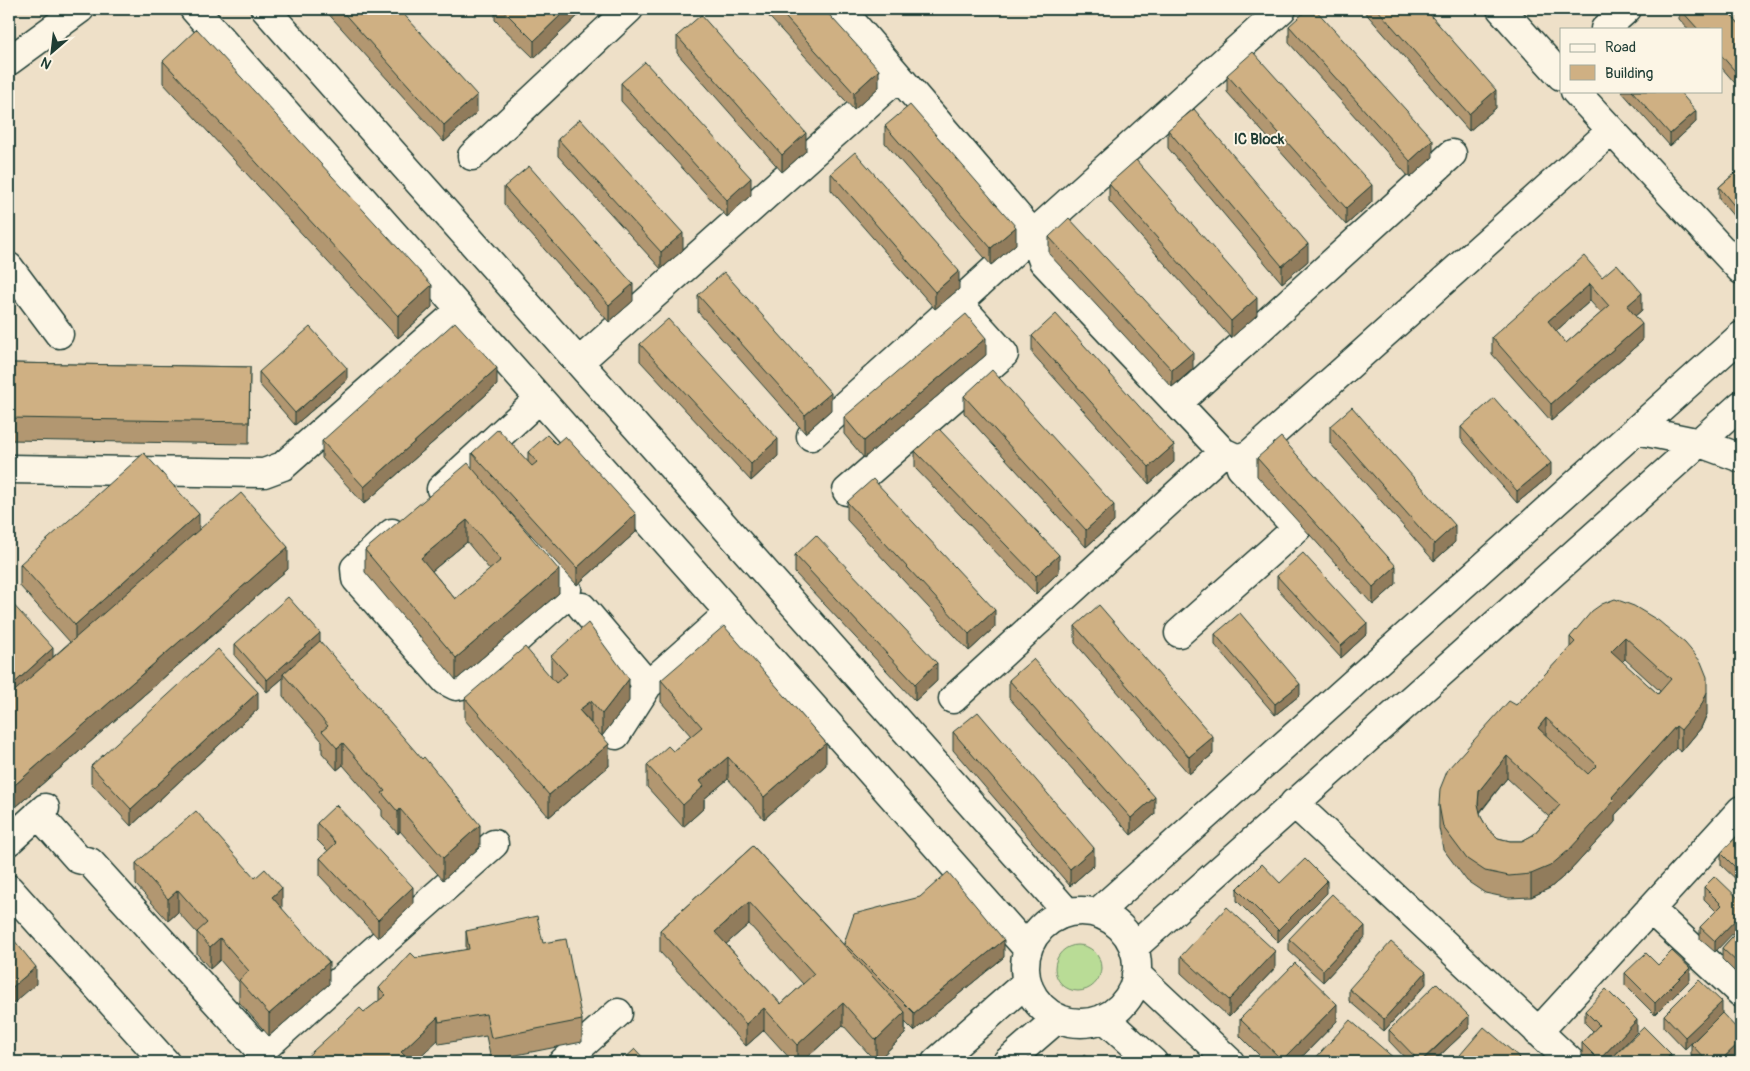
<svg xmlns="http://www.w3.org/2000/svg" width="1750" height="1071" font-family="Pangolin,sans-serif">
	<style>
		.green { fill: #b9dc96; stroke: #6c8c65 }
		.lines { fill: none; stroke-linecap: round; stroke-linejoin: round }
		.minor-casing { stroke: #1f3d34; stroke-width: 31 }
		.minor { stroke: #fcf5e5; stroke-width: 28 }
		.wall { fill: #b29771; stroke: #1f3d34; fill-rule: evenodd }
		.shaded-wall { fill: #917b5c; stroke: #1f3d34 }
		.building { fill: #cfb083; stroke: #1f3d34; fill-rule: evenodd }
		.labels { text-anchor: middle; stroke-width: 4; stroke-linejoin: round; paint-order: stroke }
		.neighbourhood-label { font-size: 15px; font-weight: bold; fill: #1f3d34; stroke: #fcf5e5 }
	</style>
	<rect width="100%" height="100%" fill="#eee0c8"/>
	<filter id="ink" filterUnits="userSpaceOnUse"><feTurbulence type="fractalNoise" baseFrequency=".02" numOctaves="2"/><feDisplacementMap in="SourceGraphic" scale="10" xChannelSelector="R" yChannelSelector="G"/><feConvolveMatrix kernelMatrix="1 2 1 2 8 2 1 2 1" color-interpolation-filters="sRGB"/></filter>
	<g filter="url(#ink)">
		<!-- green -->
		<path class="green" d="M1055 968a23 23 0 1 1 46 0a23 23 0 1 1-46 0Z"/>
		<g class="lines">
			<defs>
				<path id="minor" d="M194,9L1027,948
					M265,9L1067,912
					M841,9L1033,234L1282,9
					M1501,9L1561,76
					M1605,29L1627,9
					M9,61L80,9
					M1575,91L1741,270
					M472,156L629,9
					M9,267L59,334
					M579,362L898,77
					M1178,403L1452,154
					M1637,430L1700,443L1741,458
					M811,436L958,303
					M9,469L264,473L283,466L460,310
					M441,489L539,399
					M847,491L1004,354L958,303L1033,234L1043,261L1223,452L1238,459L1250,454L1611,131
					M392,533L355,568L356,579L446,681L456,686L467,684L563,598L567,589L534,549
					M582,607L648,685
					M1179,633L1297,528L1241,468L1238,459
					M953,699L1223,452
					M616,735L648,685L729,613
					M1294,803L1571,1062
					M38,814L78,859L90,862L258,1048L262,1050L494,844
					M9,841L45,808
					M9,889L165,1062
					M1650,909L1741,993
					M1025 967a56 56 0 1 1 112 0a56 56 0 1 1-112 0Z
					M1097,913L1741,336
					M1134,947L1741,405
					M1136,974L1230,1062
					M1104,1018L1153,1062
					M1538,1032L1741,810
					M563,1062L618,1013
					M936,1062L1027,982
					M1007,1062L1058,1018"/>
			</defs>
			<!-- minor casing -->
			<use href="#minor" class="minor-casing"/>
			<!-- minor -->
			<use href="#minor" class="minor"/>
		</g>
		<!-- wall -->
		<path class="wall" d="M324,9H399L477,112L444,142Z
			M495,9H585L534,58L495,20Z
			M762,9H824L879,87L854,110Z
			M1362,9H1425L1496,108L1469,131Z
			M1679,9H1726L1741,26V90L1721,67V29H1688L1679,19Z
			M1289,26L1433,157L1410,178L1289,43Z
			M677,36L806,151L782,172L677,53Z
			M163,61L432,307L398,338L163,83Z
			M1227,75L1372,202L1346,225L1227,92Z
			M621,83L751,195L727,217L621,101Z
			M1621,91H1679L1696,122L1670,146Z
			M885,126L1016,244L991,265L885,143Z
			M1168,130L1308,261L1282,283L1168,148Z
			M558,139L683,250L661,269L558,156Z
			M1741,168V225L1719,199V187Z
			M831,173L959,289L935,309L831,190Z
			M1109,184L1257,315L1231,338L1109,201Z
			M504,187L633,301L609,322L504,204Z
			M1049,237L1193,369L1172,387L1049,254Z
			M1602,277L1642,310L1635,316L1642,341L1551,421L1492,354V337ZM1590,301L1601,313L1566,343L1556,331Z
			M698,295L831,410L805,433L698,312Z
			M1032,336L1174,462L1149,484L1032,353Z
			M640,344L778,456L751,481L640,361Z
			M986,355L864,458L844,434V417Z
			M9,363L250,367L249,444L9,440Z
			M259,372L347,380L295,425L259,384Z
			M497,385L364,504L322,458V441Z
			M964,396L1114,522L1086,547L964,413Z
			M1330,426L1455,542L1434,561L1330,443Z
			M1461,427L1551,475L1517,503L1461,439Z
			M915,451L1059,572L1036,594L915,468Z
			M528,452L636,532L577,585L510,512L559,593L456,680L365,572V550L472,467V453L528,462ZM467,542L490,570L455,599L432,571Z
			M1257,458L1396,584L1373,605L1257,476Z
			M847,502L995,627L969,651L847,520Z
			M199,530L288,569L9,813V600L53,657L70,642L20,586V564Z
			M795,555L937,681L915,701L795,573Z
			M1277,576L1367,634L1341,658L1277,588Z
			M1602,604L1707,714L1701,728L1681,752L1676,748L1615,815V822L1569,872L1550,888L1531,897L1509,898L1485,893L1467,881L1443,849L1439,828V805L1516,705L1570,648V637ZM1625,659L1660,691L1658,694L1622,662ZM1507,778L1549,817L1533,835L1522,841H1510L1498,838L1488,829L1481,817L1480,813Z
			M1075,626L1213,754L1189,774L1075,643Z
			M1215,634L1300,695L1275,715L1215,645Z
			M320,642L480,847L443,880L400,831L398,834L382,816V810L343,765L337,770L322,753V741L283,696V678L267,692L235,656V644Z
			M551,656L629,701L602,736L609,766L549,817L465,720V698L551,677Z
			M661,680L826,765L764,819L728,779L704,799V808L683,827L647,787V765L673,751L691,736L661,702Z
			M1009,680L1155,814L1131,835L1009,698Z
			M258,709L131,826L91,783V766Z
			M953,732L1094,865L1070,886L953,750Z
			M317,823L413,904L378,938L320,876V858L328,851L317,840Z
			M1741,832V884L1721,865V853Z
			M753,846L844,945V943L1004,957L914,1031L905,1022V1034L876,1062L843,1025L802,1062H793L764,1030L746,1046L660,952V930ZM749,924L803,984L781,1004L726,944Z
			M136,863L282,909L329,984L269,1036L239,1002V982L220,960L210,969L197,954V933L178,912L168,921L136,885Z
			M1280,883L1327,893L1278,942L1237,901V889Z
			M1704,887L1741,901L1715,952L1700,939V927L1716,911L1704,899Z
			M1741,927V978L1722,959V948Z
			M466,931L543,943L582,1020V1042L491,1060L486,1036L439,1044L438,1040L364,1012L379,1001V988L416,958L466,950Z
			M1365,937L1323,982L1289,951V939Z
			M1181,956L1275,968L1229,1017L1181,973Z
			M1658,965L1690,980L1655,1015L1625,985V973Z
			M1699,980L1685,1049L1664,1027V1015Z
			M1426,984L1384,1031L1349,1001V989Z
			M1585,1011L1637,1032L1608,1062H1589L1582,1055V1043L1593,1031L1585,1023Z
			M1240,1019L1337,1021L1297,1062H1266L1240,1036Z
			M1469,1028L1433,1062H1409L1389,1041V1030Z
			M1741,1033V1053L1731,1062H1697L1691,1056V1044Z"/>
		<!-- shaded-wall -->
		<path class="shaded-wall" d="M567,9H585L534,58V41Z
			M879,70V87L854,110V93Z
			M1496,90V108L1469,131V114Z
			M477,95V112L444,142V125Z
			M1696,111V122L1670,146V134Z
			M806,133V151L782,172V155Z
			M1433,140V157L1410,178V161Z
			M751,178V195L727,217V200Z
			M1372,185V202L1346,225V208Z
			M1016,227V244L991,265V248Z
			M683,233V250L661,269V252Z
			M1308,244V261L1282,283V266Z
			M959,271V289L935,309V292Z
			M633,284V301L609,322V305Z
			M1590,284V301L1548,338V321Z
			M432,285V307L398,338V316Z
			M1642,293V310L1627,323V306Z
			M1257,298V315L1231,338V321Z
			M1642,324V341L1551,421V404Z
			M986,338V355L864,458V441Z
			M1193,352V369L1172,387V370Z
			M347,368V380L295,425V413Z
			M497,368V385L364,504V487Z
			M831,393V410L805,433V415Z
			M778,439V456L751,481V464Z
			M1174,445V462L1149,484V467Z
			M1551,463V475L1517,503V491Z
			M1114,505V522L1086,547V530Z
			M199,514V537L75,647V625Z
			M636,514V532L577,585V568Z
			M467,520V542L421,580V558Z
			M1455,525V542L1434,561V544Z
			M288,547V569L9,813V790Z
			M1059,555V572L1036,594V576Z
			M1396,566V584L1373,605V587Z
			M559,570V593L456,680V658Z
			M995,610V627L969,651V634Z
			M1367,623V634L1341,658V646Z
			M320,633V644L283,674V678L267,692V680Z
			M1625,637V659L1611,673V651Z
			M53,648V665L9,706V688Z
			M937,663V681L915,701V684Z
			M629,679V701L602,736V714Z
			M1300,684V695L1275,715V704Z
			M258,692V709L131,826V809Z
			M1707,692V714L1701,728L1681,752V730Z
			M591,701V723L579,710Z
			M1546,718V740L1538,728Z
			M1676,726V748L1615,815V822L1569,872L1550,888L1531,897V874L1612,797Z
			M1213,737V754L1189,774V757Z
			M343,743V765L337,770V748Z
			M826,743V765L764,819V797Z
			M609,744V766L549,817V795Z
			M1507,756V778L1479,813L1478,804L1479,791Z
			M728,757V779L704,799V808L683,827V805L700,781Z
			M1155,797V814L1131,835V818Z
			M400,809V831L398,834V812Z
			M480,825V847L443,880V858Z
			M1094,848V865L1070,886V869Z
			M1327,881V893L1278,942V930Z
			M413,887V904L378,938V920Z
			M282,888V910L272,897Z
			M178,890V912L168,921V899Z
			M749,902V924L715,954V932Z
			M1741,914V925L1715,952V941Z
			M1365,926V937L1323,982V970Z
			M220,938V960L210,969V947Z
			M1004,940V957L914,1031V1013Z
			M1275,951V968L1229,1017V1000Z
			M329,962V984L269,1036V1014Z
			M36,967V984L9,1007V990Z
			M1690,968V980L1655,1015V1003Z
			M1426,972V984L1384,1031V1019Z
			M1722,1002V1014L1685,1049V1037Z
			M843,1003V1025L802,1062H797V1045Z
			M1337,1004V1021L1297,1062H1282V1060Z
			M764,1008V1030L746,1046V1024Z
			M905,1012V1034L876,1062V1040Z
			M1469,1016V1028L1433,1062H1421Z
			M438,1017V1040L414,1062H401V1052Z
			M1637,1020V1032L1608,1062H1599V1060Z
			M1741,1041V1053L1731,1062H1719Z
			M1671,1054V1062H1663Z
			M1519,1057V1062H1514Z"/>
		<!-- building -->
		<path class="building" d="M340,9H399L477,95L444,125Z
			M502,9H567L534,41Z
			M778,9H824L879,70L854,93Z
			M1308,9H1315L1433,140L1410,161L1289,26Z
			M1377,9H1425L1496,90L1469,114Z
			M1680,9H1726L1741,26V78L1721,55V29H1698Z
			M701,15L806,133L782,155L677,36Z
			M197,29L432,285L398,316L163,61Z
			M1253,52L1372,185L1346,208L1227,75Z
			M645,62L751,178L727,200L621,83Z
			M1632,91H1679L1696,111L1670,134Z
			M910,105L1016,227L991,248L885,126Z
			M1194,109L1308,244L1282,266L1168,130Z
			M580,119L683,233L661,252L558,139Z
			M855,152L959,271L935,292L831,173Z
			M1136,160L1257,298L1231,321L1109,184Z
			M529,166L633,284L609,305L504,187Z
			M1741,168V214L1719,187Z
			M1069,218L1193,352L1172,370L1049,237Z
			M1584,256L1602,277L1617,264L1642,293L1627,306L1642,324L1551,404L1492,337ZM1590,284L1609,306L1566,343L1548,321Z
			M724,272L831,393L805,415L698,295Z
			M966,314L986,338L864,441L844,417Z
			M1056,314L1174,445L1149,467L1032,336Z
			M668,319L778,439L751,464L640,344Z
			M455,322L497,368L364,487L322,441Z
			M310,327L347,368L295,413L259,372Z
			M9,363L250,367L249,422L9,418Z
			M992,370L1114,505L1086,530L964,396Z
			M1494,398L1551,463L1517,491L1461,427Z
			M1352,407L1455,525L1434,544L1330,426Z
			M498,429L532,466L537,462L528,452L547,435L556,444L565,436L636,514L577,568L472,453Z
			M939,429L1059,555L1036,576L915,451Z
			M1281,437L1396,566L1373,587L1257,458Z
			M144,453L199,514L75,625L20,564Z
			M468,463L559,570L456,658L365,550ZM467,520L501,560L455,599L421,558Z
			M873,479L995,610L969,634L847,502Z
			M241,493L288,547L9,790V696Z
			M816,535L937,663L915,684L795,555Z
			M1303,553L1367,623L1341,646L1277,576Z
			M288,597L320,633L267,680L235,644Z
			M1615,599L1634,606L1659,621L1685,643L1701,662L1707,677V692L1701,706L1681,730L1676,726L1612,797L1615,800L1569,850L1550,866L1531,874L1509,876L1485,871L1467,859L1443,827L1439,805L1440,789L1448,769L1509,701L1516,705L1575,642L1570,637L1592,611L1602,604ZM1625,637L1671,679L1658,694L1611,651ZM1546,718L1597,765L1588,774L1538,728ZM1507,756L1560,805L1533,835L1522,841H1510L1498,838L1488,829L1481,817L1478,804L1479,791Z
			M9,600L53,648L9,688Z
			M1099,605L1213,737L1189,757L1075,626Z
			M1240,613L1300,684L1275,704L1215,634Z
			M588,623L629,679L602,714L591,701L579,710L609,744L549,795L465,698L525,647L556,683L567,674L551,656Z
			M724,626L826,743L764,797L728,757L700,781L704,786L683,805L647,765L668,746L673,751L702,727L661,680Z
			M320,641L422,759L424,757L480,825L443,858L400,809L398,812L382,793L385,791L343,743L337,748L322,731L328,726L283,674Z
			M218,649L258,692L131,809L91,766Z
			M1033,659L1155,797L1131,818L1009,680Z
			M978,712L1094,848L1070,869L953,732Z
			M336,805L413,887L378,920L320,858L336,843L317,823Z
			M196,811L255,878L265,869L282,888L272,897L329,962L269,1014L239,980L249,971L220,938L210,947L197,932L207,923L178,890L168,899L136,863Z
			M1741,832V873L1721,853Z
			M753,846L905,1012L876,1040L843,1003L797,1045L764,1008L746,1024L660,930ZM749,902L814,974L781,1004L715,932Z
			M1305,859L1327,881L1278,930L1237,889L1262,864L1280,883Z
			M948,872L1004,940L914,1013L844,943L854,914L920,897Z
			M1715,876L1741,901V914L1715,941L1700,927L1722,905L1704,887Z
			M1332,894L1365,926L1323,970L1289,939Z
			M1227,907L1275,951L1229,1000L1181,956Z
			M537,916L543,943L566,939L582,1020L491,1038L486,1014L439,1022L438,1017L401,1052L411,1062H301L360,1008L364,1012L386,995L379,988L411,953L416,958L469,949L466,931Z
			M1741,927V966L1722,948Z
			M9,934L36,967L9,990Z
			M1391,942L1426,972L1384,1019L1349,989Z
			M1672,951L1690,968L1655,1003L1625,973L1646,953L1658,965Z
			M1295,963L1337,1004L1282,1060L1240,1019Z
			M1699,980L1722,1002L1685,1037L1664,1015Z
			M1437,983L1469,1016L1420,1062L1389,1030Z
			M1606,989L1637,1020L1599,1060L1582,1043L1599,1025L1585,1011Z
			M1722,1013L1741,1033V1041L1719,1062H1708L1691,1044Z
			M1350,1020L1395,1059L1392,1062H1312Z
			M1484,1027L1519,1057L1514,1062H1454Z
			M1644,1027L1671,1054L1663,1062H1616L1612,1058Z
			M635,1049L647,1062H621Z
			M1084,1055L1093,1062H1078Z
			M1029,1058L1034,1062H1025Z"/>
	</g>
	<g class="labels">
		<!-- neighbourhood labels -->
		<g class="neighbourhood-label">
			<text x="1259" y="144">IC Block</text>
		</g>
	</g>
	<!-- margin -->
	<rect width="1750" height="1071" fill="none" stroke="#fcf5e5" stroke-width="30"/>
	<rect x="15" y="15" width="1720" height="1041" fill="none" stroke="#1f3d34" stroke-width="2" filter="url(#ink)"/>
	<!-- legend -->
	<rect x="1560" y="28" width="162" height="65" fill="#fcf5e5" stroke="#a4ab9e"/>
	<rect x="1570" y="44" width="25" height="8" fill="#fcf5e5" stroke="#a4ab9e"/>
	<text x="1605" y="52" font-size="15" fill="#1f3d34">Road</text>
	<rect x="1570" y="65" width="25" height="15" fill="#cfb083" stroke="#a4ab9e"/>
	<text x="1605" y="78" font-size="15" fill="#1f3d34">Building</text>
	<!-- north arrow -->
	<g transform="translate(52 52) rotate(208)" stroke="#fcf5e5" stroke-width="4" paint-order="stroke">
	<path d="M0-4L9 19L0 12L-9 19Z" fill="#1f3d34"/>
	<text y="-8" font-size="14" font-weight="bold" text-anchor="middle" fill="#1f3d34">N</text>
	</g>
</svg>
